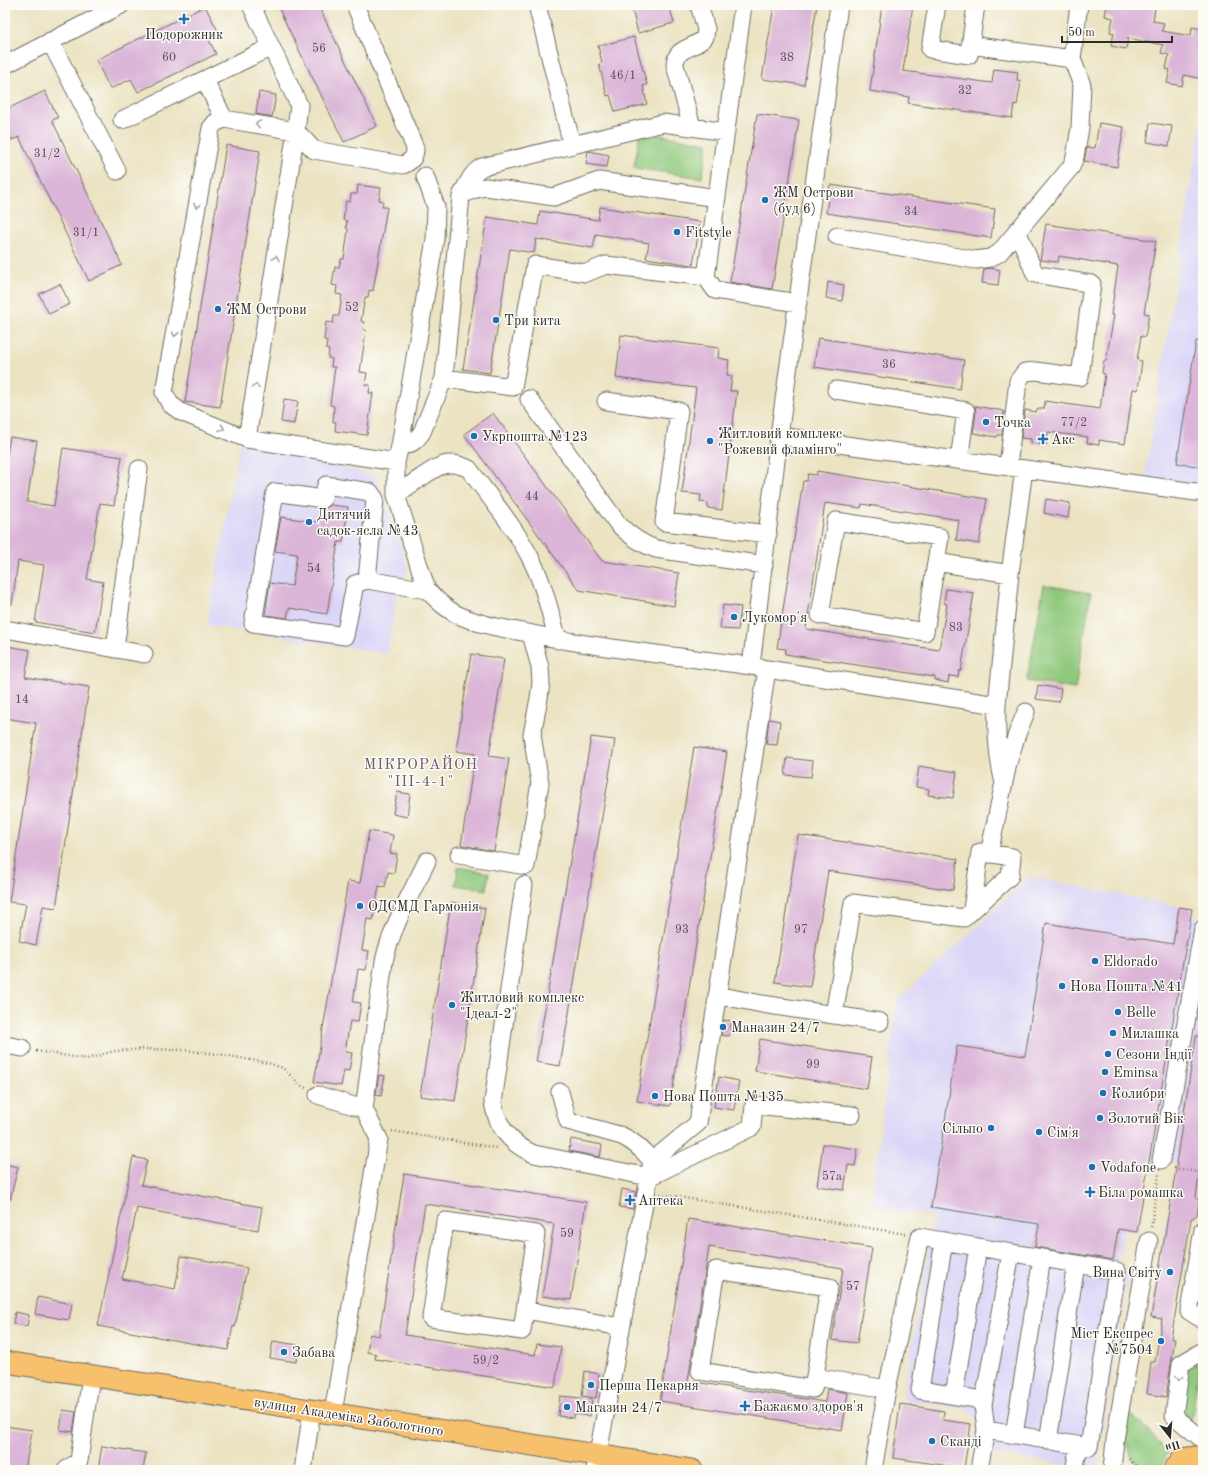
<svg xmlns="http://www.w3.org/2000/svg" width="1208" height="1475" font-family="'Old Standard TT',serif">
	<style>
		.built { fill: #dbd6f7 }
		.green { fill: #90c97d; stroke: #5e7a54 }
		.building { fill: #dbb6d8 }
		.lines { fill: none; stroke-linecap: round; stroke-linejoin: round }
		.minor-casing { stroke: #6e6b60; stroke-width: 19 }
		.major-casing { stroke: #6e6b60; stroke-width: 23 }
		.path { stroke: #6e6b60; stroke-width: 2.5; stroke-dasharray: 1 3; stroke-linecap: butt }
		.minor { stroke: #fff; stroke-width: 17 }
		.major { stroke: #f7c06c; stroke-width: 21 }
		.oneway { stroke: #a0a0a0 }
		.poi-dot { fill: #1f6fb2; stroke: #fdfcf7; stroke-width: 1.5 }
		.labels { text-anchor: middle; stroke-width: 3; stroke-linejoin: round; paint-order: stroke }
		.number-label { font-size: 12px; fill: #574e56 }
		.poi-label { font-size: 14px; fill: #2b2b2b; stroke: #fdfcf7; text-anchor: start }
		.street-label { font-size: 14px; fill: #2b2b2b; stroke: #fdfcf7 }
		.neighbourhood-label { font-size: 15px; letter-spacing: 1px; fill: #695c68; stroke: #fdfcf7 }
	</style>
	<rect width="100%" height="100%" fill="#fdfcf7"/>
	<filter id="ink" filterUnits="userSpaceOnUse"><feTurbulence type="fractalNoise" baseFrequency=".025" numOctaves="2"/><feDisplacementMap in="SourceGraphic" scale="8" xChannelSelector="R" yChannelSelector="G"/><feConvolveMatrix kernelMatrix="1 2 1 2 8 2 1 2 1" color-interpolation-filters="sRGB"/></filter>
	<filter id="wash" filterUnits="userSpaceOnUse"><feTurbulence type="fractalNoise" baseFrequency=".012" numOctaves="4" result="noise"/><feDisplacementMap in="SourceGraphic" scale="16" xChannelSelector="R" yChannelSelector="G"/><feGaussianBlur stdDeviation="0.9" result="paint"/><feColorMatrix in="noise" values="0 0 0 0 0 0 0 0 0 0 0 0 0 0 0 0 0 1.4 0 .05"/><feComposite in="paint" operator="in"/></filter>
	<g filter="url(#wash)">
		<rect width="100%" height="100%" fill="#ebe3c2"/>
		<!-- built -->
		<path class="built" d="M1203,107V493L1144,485Z
			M240,442L324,455V464L376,475L408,569L397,596L387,654L207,625Z
			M1030,877L1192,909L1191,915L1203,920V1167L1149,1159L1124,1230L1117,1271L1128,1273L1096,1469L973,1451L978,1424L975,1416L967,1409L903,1400L934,1217L871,1206L897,1001Z"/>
		<!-- green -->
		<path class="green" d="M640,132L708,143L702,178L634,168Z
			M1044,585L1091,593L1075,689L1027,681Z
			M458,867L489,873L486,890L456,885Z
			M1200,1363L1191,1421L1179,1411L1186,1371L1194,1364Z
			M1129,1412L1168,1452L1159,1470H1144C1121,1450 1127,1439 1129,1412Z"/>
		<g id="blocks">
			<!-- building -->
			<path class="building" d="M277,5H318L377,126L344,142Z
				M631,5H669L674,23L638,33Z
				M774,5H817L804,85L762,79Z
				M882,5H913L903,71L992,83L994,69L1018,72L1017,80L1021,81L1017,105L1014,104L1012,118L908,103L909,97L870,91Z
				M1107,5H1150V7L1155,8L1153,21L1164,23L1162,31L1191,36L1192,27L1203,29V79L1184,75L1182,86L1167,83L1170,70L1166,69L1169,55L1161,53L1163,45L1128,38L1126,49L1111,46L1114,33L1110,32L1113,18L1105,16Z
				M205,6L220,35L209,40L216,54L138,92L131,79L110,89L96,60Z
				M634,37L647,85L643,86L647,104L615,112L610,95L607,96L599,64L602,63L598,46Z
				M45,91L58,118L52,120L122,265L89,281L19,137L12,140L5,125V110Z
				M259,92L276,95L272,117L256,114Z
				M757,114L799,120L772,289L730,282Z
				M1099,123L1124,127L1117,167L1084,161L1087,147L1095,148Z
				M1150,123L1172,126L1169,146L1147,142Z
				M226,145L260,151L220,407L185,402Z
				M588,151L609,155L607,167L586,164Z
				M358,185L381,188L379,200L383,201L382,207H387L373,291L369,290L368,297H365L361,321L364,322L363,329L366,330L360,372L367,373L365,385H370L369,393H373L367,435L335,431L336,422H333L334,406L330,405L335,367H331L332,359L328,358L329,350L326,349L327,341L324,340L326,322L333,323L334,316H339L342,295L336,294L337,286L332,285L335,267H339L341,259H344L346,245L348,229L346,228L347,221L343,220L346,201L350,202L351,194H357Z
				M830,185L995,209L991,238L826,213Z
				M600,207L700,222L693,265L646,258L649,243L596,234L593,248L536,239L534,253L510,249L490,373L463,369L487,217L538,225L540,211L598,220Z
				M1046,224L1156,241L1144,313L1149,314L1145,337L1141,336L1137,360L1142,361L1138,390L1133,389L1125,444L1099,440V445L1087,443L1088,437L1048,432L1046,445L1031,443V439L1021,438L1025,410L1036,412L1037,409H1044L1045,401L1100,409L1105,374L1102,373L1104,361H1106L1114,315H1111L1118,266L1059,256L1058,262L1040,260Z
				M990,268L1000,270L998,285L982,283L984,269Z
				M828,282L844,285L842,301L826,298Z
				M60,284L70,304L49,314L39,294Z
				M621,335L719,348L718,358L729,360L727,375L732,376L730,391H737L722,510L708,508V503L700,502L701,495L682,493L696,388L616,378Z
				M818,338L964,360L960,389L814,367Z
				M1196,341L1203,342V467L1177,463Z
				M284,399L298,401L294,424L281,422Z
				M975,406L1004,411L1002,435H998L997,437L973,433L976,412Z
				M493,413L602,561L679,573L674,606L579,590L464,434Z
				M10,437L37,441L27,502L54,506L63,448L122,457L114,505L100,503L87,579L103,582L95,632L35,622L44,565L18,561L12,604L5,603V466Z
				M817,471L987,499L979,544L956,540L959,520L862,504L861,508L825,503L806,629L939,650L947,604L944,603L946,589L974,593L961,671H959L958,677L949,676L948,683L935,680V677L785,654L786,649L777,648L803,481H807L808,474L817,475Z
				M1046,499L1070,503L1068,518L1044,513Z
				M331,505L348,507L343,542H338L327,614L289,608L287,618L265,615L270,583L292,586L297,554L275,551L281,517L318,522L320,509L326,508Z
				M723,605L741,607L738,630L720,629Z
				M7,646L30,650L25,677L89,687L56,908L43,906L36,945L19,941L26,904L9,902L36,723L5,718V660Z
				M471,654L504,659L489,756L509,759L494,851L461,845L475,754L456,751Z
				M1038,685L1061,689L1059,702L1036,699Z
				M769,719L780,721L777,745L766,744Z
				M591,737L615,740L560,1066L536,1062Z
				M694,747L727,752L670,1106L637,1101Z
				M787,758L813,761L811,777L785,775Z
				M919,766L957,772L953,798L928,795L929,789L916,787Z
				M397,792L410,794L407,817L393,814Z
				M369,831L393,835L390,853L397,854L394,873L388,872L385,887L379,886L373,920L367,919L362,950L369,951L366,970L358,969L353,1002L361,1003L358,1022L350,1021L345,1052L352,1053L349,1071L344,1070L341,1086L314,1082L348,881L360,883Z
				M798,835L958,859L953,890L828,871L810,987L775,982Z
				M451,902L485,908L455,1101L420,1096Z
				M1179,907L1192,909L1137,1232L1118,1229L1113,1260L1035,1247L1039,1224L931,1207L957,1046L1025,1056L1046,923L1173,944Z
				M724,1020L732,1021L729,1036L721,1035Z
				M1196,1036H1203V1145L1196,1197L1199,1201L1197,1215L1191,1219L1171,1339H1175L1166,1397L1147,1394L1151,1362H1155L1162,1319L1151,1317L1177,1163H1176Z
				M760,1039L872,1057L867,1089L755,1071Z
				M379,1075L385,1076L381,1096L376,1095Z
				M719,1077L739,1081L734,1110L714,1107Z
				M571,1139L602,1145L600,1157L569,1151Z
				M823,1144L858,1149L855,1166L848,1165L844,1190L817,1186Z
				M133,1157L147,1160L141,1185L262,1207L258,1230L137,1208L122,1279L175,1289L181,1256L247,1268L235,1327L233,1326L228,1350L98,1326Z
				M5,1164L18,1167L10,1200H5Z
				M404,1174L586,1202L571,1300L542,1296L554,1224L425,1204L405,1335L535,1355L537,1344L561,1347L555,1387L375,1359L376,1354L367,1352L370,1334L379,1336Z
				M622,1189L636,1192L633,1209L619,1207Z
				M688,1219L872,1248L857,1343L832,1340L843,1268L709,1247L688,1381L825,1402L827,1389L848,1393L842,1430L660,1401Z
				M38,1297L72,1304L69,1320L35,1314Z
				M15,1312L29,1315L27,1326L13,1324Z
				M273,1341L298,1345L296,1362L270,1358Z
				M585,1371L599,1374L596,1398L582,1396Z
				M560,1396L592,1399L590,1416L574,1414V1418L558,1416Z
				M900,1404L944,1411L943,1420L971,1424L964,1468L893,1458Z
				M63,1410L76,1412L73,1432L60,1430Z
				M5,1426L32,1430L25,1470H5Z
				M102,1446L146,1453L143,1470H98Z"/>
		</g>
	</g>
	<g filter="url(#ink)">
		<use href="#blocks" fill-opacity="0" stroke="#6e6b60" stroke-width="1"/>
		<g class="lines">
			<defs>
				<path id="minor" d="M355,5L415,148C415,157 412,161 403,165L314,150L296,131L224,119L215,123L211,128L164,392L170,404L181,412L247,439L396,462
					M537,5L572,145
					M743,5L706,277L715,290L798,303
					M937,5L930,49L969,55L976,5
					M50,41L117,171
					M970,45L1072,59
					M5,65L121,5
					M205,80L224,119
					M122,120L271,47
					M692,127L675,65C675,46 696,49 705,37L706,29L699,5
					M425,176L436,207L435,239L400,446L396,462V495L427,590C438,601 449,612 463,617C484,626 507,629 528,633C601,649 677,656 751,666
					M461,196C467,185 471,173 482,167L663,123L726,132
					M837,236L976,260L990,258L999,253L1071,167L1075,157L1080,128L1082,85L1072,59L1079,5
					M444,378L513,387L535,265L586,273L606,265L706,277
					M836,390L966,411L959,460
					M529,399L618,524C630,536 641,544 656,549L764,565
					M606,401L679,411L664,522L768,534
					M779,436L1203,493
					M247,439L296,131L299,105L251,5
					M400,446C411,445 416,441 422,432L444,378L461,196C470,190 476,188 486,187L554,197L599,181L717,198
					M1008,467L1018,381L1025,372L1036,371L1080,377L1092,284L1035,274L1017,230
					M396,495C404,489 413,483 422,477C439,465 449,459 469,469C490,498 515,527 531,559C544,584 550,613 558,640
					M836,521L940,537L925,632L820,615Z
					M936,562L1010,574
					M367,580L355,584L345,636L253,623L275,492L323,499L326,485L370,492L375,499L367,580L427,590
					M5,629L144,654
					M115,649L139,469
					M767,669L997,705L1010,574L1024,469
					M997,705C996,731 997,754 1003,779
					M989,854L1008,763L1017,734L1026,712
					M459,855L526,866L540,783L532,735L539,698L541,683L540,667L531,634
					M524,885L493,1102C497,1127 510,1144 534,1154L649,1177L752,1127L754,1105L852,1115
					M717,995L762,1004L880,1022
					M834,1015L853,903L964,918L1010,876L1012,857L980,852L972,910
					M5,1045L22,1048
					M560,1092L568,1121L622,1136C635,1142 643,1150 652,1161
					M318,1095L364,1109
					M1161,1160L1203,929
					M445,1221L536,1234L522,1331L431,1318Z
					M1203,1230L1189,1311L1203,1320
					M944,1241L920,1390L976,1399L983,1405L986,1430L979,1470
					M716,1270L829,1287L813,1389L700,1371Z
					M525,1310L621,1327
					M1203,1351L1181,1364L1174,1416L1203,1440
					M815,1377L887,1389
					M954,1395L978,1247
					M983,1405L1011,1253
					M333,1413L379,1139L364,1109L384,961C392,926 411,894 427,861
					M1014,1435L1042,1258
					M1048,1441L1076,1264
					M66,1470L79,1461L91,1375
					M303,1470L312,1410
					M595,1470L652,1161L698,1123L767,669L751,666L779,436L839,5
					M873,1470L887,1389L920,1237L1117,1271L1089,1447L986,1430
					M1074,1470L1079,1446
					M1112,1470L1115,1440L1149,1241"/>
				<path id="major" d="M5,1362L692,1470
					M1174,1470L1182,1459L1203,1456"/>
			</defs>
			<!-- minor casing -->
			<use href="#minor" class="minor-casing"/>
			<!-- major casing -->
			<use href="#major" class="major-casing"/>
			<!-- path -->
			<path class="path" d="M36,1051L87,1059L114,1051L146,1049L184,1050L218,1054L268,1063L283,1068L300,1085L306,1088
				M392,1131L497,1148
				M1174,1168L1203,1173
				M660,1194L906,1234
				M1151,1227L1159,1174
				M1129,1459L1140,1470"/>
			<!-- minor -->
			<use href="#minor" class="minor"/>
			<!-- major -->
			<use href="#major" class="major"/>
		</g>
		<!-- one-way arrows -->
		<defs><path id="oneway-chevron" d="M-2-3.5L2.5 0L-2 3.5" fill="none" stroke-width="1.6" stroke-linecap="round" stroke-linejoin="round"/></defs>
		<g class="oneway">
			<use href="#oneway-chevron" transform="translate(258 124) rotate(-170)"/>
			<use href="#oneway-chevron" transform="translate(197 206) rotate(100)"/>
			<use href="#oneway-chevron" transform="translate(276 258) rotate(-81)"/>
			<use href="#oneway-chevron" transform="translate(175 334) rotate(100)"/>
			<use href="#oneway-chevron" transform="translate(256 386) rotate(-81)"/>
			<use href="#oneway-chevron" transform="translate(222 428) rotate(22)"/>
			<use href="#oneway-chevron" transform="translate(1179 1378) rotate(98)"/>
		</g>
	</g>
	<!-- markers -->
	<g class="poi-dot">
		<path d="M182 13h4v4h4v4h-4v4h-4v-4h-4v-4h4z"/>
		<circle cx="765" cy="200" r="4"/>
		<circle cx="677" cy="232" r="4"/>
		<circle cx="218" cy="309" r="4"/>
		<circle cx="496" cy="320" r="4"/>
		<circle cx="986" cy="422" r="4"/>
		<circle cx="474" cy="436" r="4"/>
		<path d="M1041 433h4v4h4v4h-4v4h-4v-4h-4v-4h4z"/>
		<circle cx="710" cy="441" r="4"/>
		<circle cx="309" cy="522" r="4"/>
		<circle cx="734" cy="617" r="4"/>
		<circle cx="360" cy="906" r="4"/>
		<circle cx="1095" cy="961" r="4"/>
		<circle cx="1062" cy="986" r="4"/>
		<circle cx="452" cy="1005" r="4"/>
		<circle cx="1118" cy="1012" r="4"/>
		<circle cx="723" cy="1027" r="4"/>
		<circle cx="1113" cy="1033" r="4"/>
		<circle cx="1108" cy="1054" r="4"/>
		<circle cx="1105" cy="1072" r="4"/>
		<circle cx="1103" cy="1093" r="4"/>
		<circle cx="655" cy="1096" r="4"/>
		<circle cx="1100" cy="1118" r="4"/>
		<circle cx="991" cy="1128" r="4"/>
		<circle cx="1039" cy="1132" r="4"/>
		<circle cx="1092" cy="1167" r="4"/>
		<path d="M1088 1186h4v4h4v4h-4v4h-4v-4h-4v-4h4z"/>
		<path d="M628 1194h4v4h4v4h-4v4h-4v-4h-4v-4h4z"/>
		<circle cx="1170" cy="1272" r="4"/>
		<circle cx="1161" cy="1341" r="4"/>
		<circle cx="284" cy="1352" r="4"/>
		<circle cx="591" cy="1385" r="4"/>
		<path d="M743 1400h4v4h4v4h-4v4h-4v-4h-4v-4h4z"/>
		<circle cx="567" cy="1407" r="4"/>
		<circle cx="932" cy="1441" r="4"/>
	</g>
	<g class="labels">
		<!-- number labels -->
		<g class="number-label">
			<text x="319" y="52">56</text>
			<text x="169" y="61">60</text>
			<text x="787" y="61">38</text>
			<text x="623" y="79">46/1</text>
			<text x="965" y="94">32</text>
			<text x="47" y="157">31/2</text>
			<text x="911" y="215">34</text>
			<text x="86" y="236">31/1</text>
			<text x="352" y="311">52</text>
			<text x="889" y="368">36</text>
			<text x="1074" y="426">77/2</text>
			<text x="532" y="500">44</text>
			<text x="314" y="572">54</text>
			<text x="956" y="631">83</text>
			<text x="22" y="703">14</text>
			<text x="682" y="933">93</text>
			<text x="801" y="933">97</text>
			<text x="813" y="1068">99</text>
			<text x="832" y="1180">57а</text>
			<text x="567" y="1237">59</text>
			<text x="853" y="1290">57</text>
			<text x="486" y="1364">59/2</text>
		</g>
		<!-- poi labels -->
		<g class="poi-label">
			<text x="184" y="39" text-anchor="middle">Подорожник</text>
			<text x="773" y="197">ЖМ Острови<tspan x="773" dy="16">(буд 6)</tspan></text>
			<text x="685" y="237">Fitstyle</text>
			<text x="226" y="314">ЖМ Острови</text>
			<text x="504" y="325">Три кита</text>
			<text x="994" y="427">Точка</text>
			<text x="718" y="438">Житловий комплекс<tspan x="718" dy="16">"Рожевий фламінго"</tspan></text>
			<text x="482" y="441">Укрпошта №123</text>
			<text x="1051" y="444">Акс</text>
			<text x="317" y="519">Дитячий<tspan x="317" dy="16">садок-ясла №43</tspan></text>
			<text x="742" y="622">Лукомор'я</text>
			<text x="368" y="911">ОДСМД Гармонія</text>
			<text x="1103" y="966">Eldorado</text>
			<text x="1070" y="991">Нова Пошта №41</text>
			<text x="460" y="1002">Житловий комплекс<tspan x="460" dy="16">"Ідеал-2"</tspan></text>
			<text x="1126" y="1017">Belle</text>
			<text x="731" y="1032">Маназин 24/7</text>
			<text x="1121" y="1038">Милашка</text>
			<text x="1116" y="1059">Сезони Індії</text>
			<text x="1113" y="1077">Eminsa</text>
			<text x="1111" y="1098">Колибри</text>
			<text x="663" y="1101">Нова Пошта №135</text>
			<text x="1108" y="1123">Золотий Вік</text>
			<text x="983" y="1133" text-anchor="end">Сільпо</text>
			<text x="1047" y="1137">Сім'я</text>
			<text x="1100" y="1172">Vodafone</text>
			<text x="1098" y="1197">Біла ромашка</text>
			<text x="638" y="1205">Аптека</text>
			<text x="1162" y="1277" text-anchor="end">Вина Світу</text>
			<text x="1153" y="1338" text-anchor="end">Міст Експрес<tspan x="1153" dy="16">№7504</tspan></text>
			<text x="292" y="1357">Забава</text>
			<text x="599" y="1390">Перша Пекарня</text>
			<text x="753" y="1411">Бажаємо здоров'я</text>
			<text x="575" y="1412">Магазин 24/7</text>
			<text x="940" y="1446">Сканді</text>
		</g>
		<!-- street labels -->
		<g class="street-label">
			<text transform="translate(349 1416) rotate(9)" y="5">вулиця Академіка Заболотного</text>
		</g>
		<!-- neighbourhood labels -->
		<g class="neighbourhood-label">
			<text x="421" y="769">МІКРОРАЙОН<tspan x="421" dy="17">"ІІІ-4-1"</tspan></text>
		</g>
	</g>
	<!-- margin -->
	<rect width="1208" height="1475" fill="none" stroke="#fdfcf7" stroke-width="20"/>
	<!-- north arrow -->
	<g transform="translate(1170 1437) rotate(163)" stroke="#fdfcf7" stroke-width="3" paint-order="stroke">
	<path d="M0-3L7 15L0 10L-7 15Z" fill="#2b2b2b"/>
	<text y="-6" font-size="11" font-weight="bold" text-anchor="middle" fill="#2b2b2b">Пн</text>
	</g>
	<!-- scale -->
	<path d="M1062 36v6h110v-6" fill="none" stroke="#2b2b2b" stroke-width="2"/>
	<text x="1068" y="36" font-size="12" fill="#2b2b2b" stroke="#fdfcf7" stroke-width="3" paint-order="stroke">50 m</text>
</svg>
